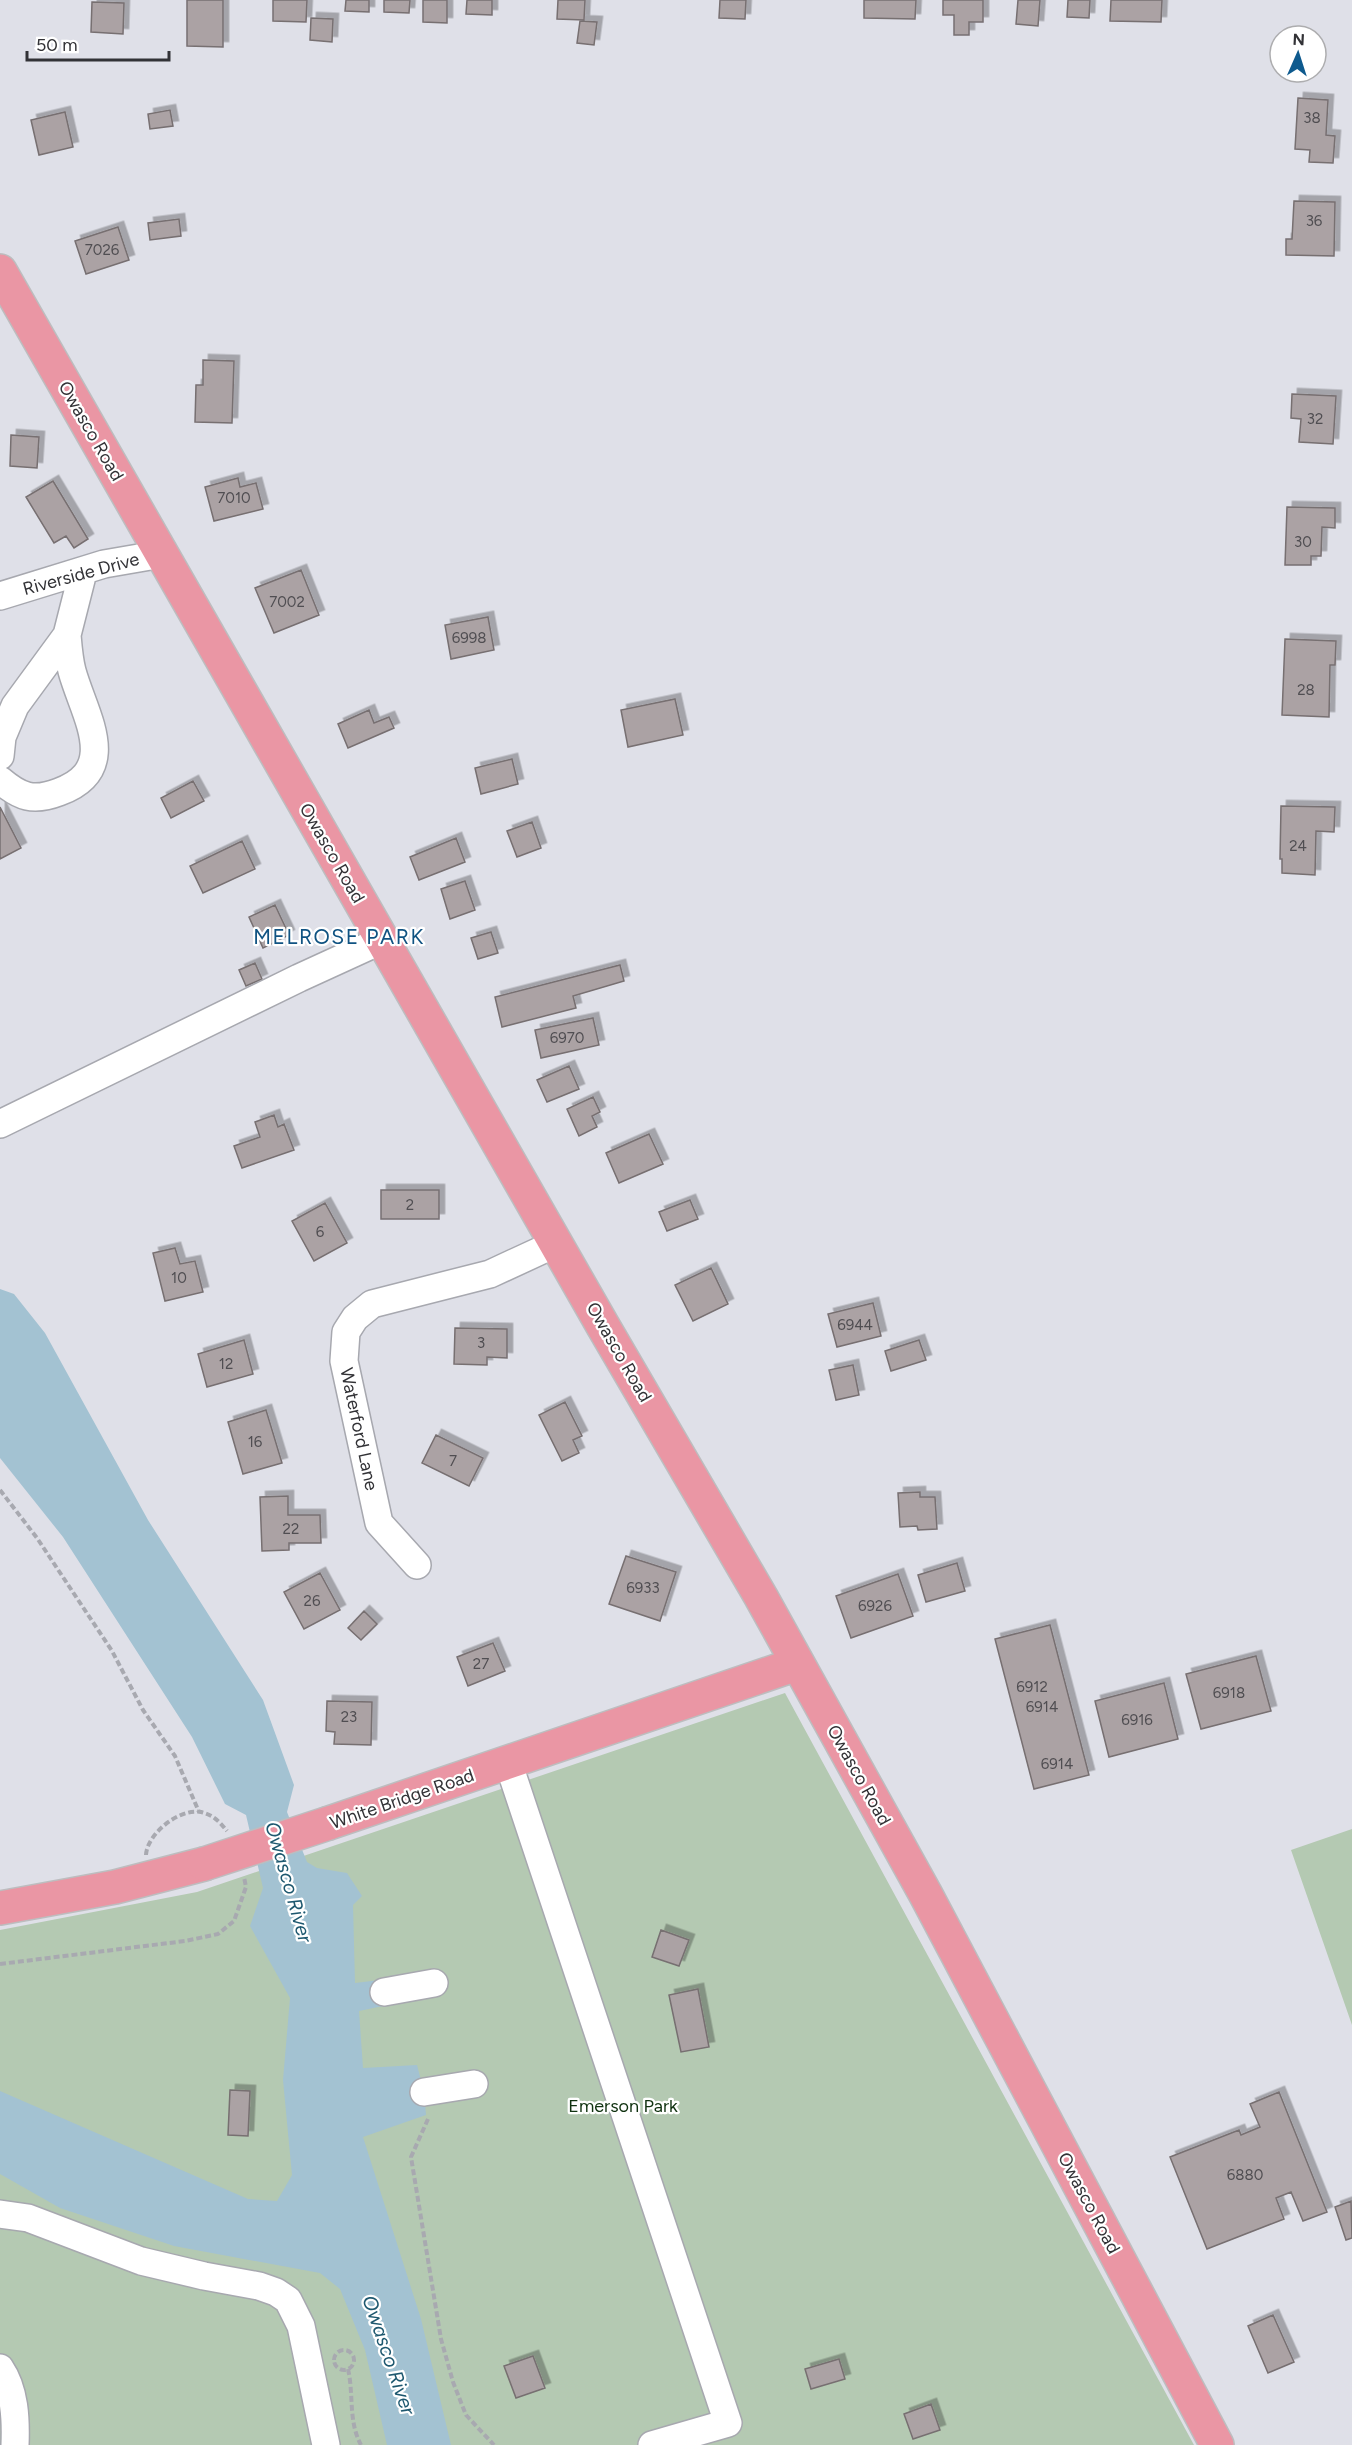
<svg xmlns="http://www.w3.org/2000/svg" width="1352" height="2445" font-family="Figtree,sans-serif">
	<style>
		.green { fill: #b4c9b2 }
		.water { fill: #a3c2d2 }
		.building { fill: #aba2a4; stroke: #776f71; stroke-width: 1.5; filter: url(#shadow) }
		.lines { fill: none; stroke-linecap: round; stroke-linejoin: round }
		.minor-casing { stroke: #a7a8af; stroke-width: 30 }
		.major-casing { stroke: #bdbdbf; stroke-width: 36 }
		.path { stroke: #a8a9b0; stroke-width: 4; stroke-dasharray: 6 3; stroke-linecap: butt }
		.minor { stroke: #fff; stroke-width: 27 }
		.major { stroke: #ea96a4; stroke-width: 33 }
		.major-bridge-casing { stroke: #bdbdbf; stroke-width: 36; stroke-linecap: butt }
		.major-bridge { stroke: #ea96a4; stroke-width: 33 }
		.labels { text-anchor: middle; stroke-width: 4.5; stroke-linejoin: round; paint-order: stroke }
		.number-label { font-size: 15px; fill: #504e52 }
		.street-label { font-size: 18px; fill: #323236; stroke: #fff }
		.park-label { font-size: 18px; fill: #103210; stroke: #fff }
		.water-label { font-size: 20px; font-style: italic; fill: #1e586f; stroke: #fff }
		.quarter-label { font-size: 21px; letter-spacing: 1.5px; fill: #105382; stroke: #fff }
	</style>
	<defs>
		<filter id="shadow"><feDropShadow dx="5.5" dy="-5.5" stdDeviation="0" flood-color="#0004"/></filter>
	</defs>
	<rect width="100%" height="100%" fill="#dfe0e8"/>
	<!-- green -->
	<path class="green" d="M785,1693L1194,2445H0V1930L197,1892Z
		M1352,1829V2025L1291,1850Z"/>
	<!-- water -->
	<path class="water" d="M0,1289L14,1294L45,1333L148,1520L263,1700L294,1785L287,1812L307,1862L317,1868L347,1873L362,1896L353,1905L355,1983L380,1980L384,1992L383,2006L359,2011L363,2068L417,2065L424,2092L426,2115L363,2137L421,2319L451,2445H387L365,2350L340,2289L320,2273L174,2246L60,2208L0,2174V2091L248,2199L277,2201L292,2175L283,2080L290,1998L250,1926L263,1888L246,1815L225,1804L192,1737L63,1537L0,1458Z"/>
	<!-- building -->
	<path class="building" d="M187,0H223V47L187,46Z
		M273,0H307L306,22L273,21Z
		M346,0H369V12L345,11Z
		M384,0H410L409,13L384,12Z
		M423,0H447V23L423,22Z
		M467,0H492V15L466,14Z
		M558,0H585L584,20L557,19Z
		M720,0H746L745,19L719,18Z
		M864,0H916L915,19L864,18Z
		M943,0H983V22H969V35H954V15H943Z
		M1018,0H1040L1038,26L1016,24Z
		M1068,0H1090L1089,18L1067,17Z
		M1111,0H1162L1161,22L1110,21Z
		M92,2L124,3L123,34L91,32Z
		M311,18L333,19L332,42L310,40Z
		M580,21L597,22L594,45L577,43Z
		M1298,98L1328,100L1326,135L1335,136L1333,163L1309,162L1310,150L1295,149Z
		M170,110L173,126L150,129L148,114Z
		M65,112L73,147L39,155L31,120Z
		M1294,201L1335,202L1334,256L1286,255V239H1292Z
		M179,219L181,236L150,240L148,223Z
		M118,227L129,260L86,274L75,241Z
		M203,360L234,361L232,423L195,422L196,385H203Z
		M1292,394L1336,396L1333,444L1299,442L1301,419L1291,418Z
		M11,435L39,437L37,468L10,466Z
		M238,478L240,487L256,483L263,509L214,521L205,487Z
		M53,481L88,539L74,548L66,536L54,543L26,497Z
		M1287,507L1335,508V528L1322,527L1321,556H1311V565H1285Z
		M301,570L319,615L274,633L255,588Z
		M488,617L494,650L451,659L445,625Z
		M1285,639L1336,641L1335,665H1330L1329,717L1282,715Z
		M675,699L683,735L628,747L621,710Z
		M369,710L374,723L389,717L394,728L348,748L338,724Z
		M512,759L518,784L481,794L475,768Z
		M193,781L204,801L171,818L161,798Z
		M1281,806L1335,807L1334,832L1316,831L1315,875L1282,873V859H1280Z
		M0,807L21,848L0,859Z
		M532,822L541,848L517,857L507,831Z
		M456,838L465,862L419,880L410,857Z
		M242,841L255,869L203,893L190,866Z
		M465,881L475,910L450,919L441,889Z
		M275,905L289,935L263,948L249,917Z
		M491,932L498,953L478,959L471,938Z
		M255,963L262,979L246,986L239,970Z
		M620,965L624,981L573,996L576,1008L502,1027L495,997Z
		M593,1018L599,1045L541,1058L535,1030Z
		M569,1066L579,1089L547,1102L537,1080Z
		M593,1097L600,1112L592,1116L597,1127L579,1136L567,1109Z
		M274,1115L278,1127L284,1124L294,1150L242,1168L234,1146L260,1137L255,1122Z
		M649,1134L663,1164L619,1183L606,1153Z
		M381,1190H439V1219H381Z
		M690,1200L698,1219L667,1231L659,1212Z
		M325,1203L347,1243L314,1261L292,1221Z
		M175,1248L180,1264L195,1261L203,1292L165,1301L153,1253Z
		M711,1268L728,1304L693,1321L675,1285Z
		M873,1303L881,1336L837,1347L828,1314Z
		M455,1328L507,1329V1358L487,1357V1365L454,1364Z
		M244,1340L253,1374L207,1387L198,1354Z
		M919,1340L926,1360L891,1371L885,1351Z
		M853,1365L859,1395L836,1400L829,1370Z
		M565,1402L582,1436L573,1440L579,1453L562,1461L539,1415Z
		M266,1410L282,1463L243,1474L228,1422Z
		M436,1435L483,1458L469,1486L422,1463Z
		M920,1492V1497H935L937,1529L918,1530L917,1526L900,1527L898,1493Z
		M288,1496V1515H320L321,1543H289V1550L262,1551L260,1497Z
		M626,1556L676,1572L660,1621L609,1604Z
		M957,1563L965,1591L926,1602L918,1575Z
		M320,1573L340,1610L304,1629L284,1592Z
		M898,1574L913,1616L851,1638L836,1596Z
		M364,1611L377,1624L361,1640L348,1628Z
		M1050,1625L1089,1775L1034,1789L995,1639Z
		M493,1643L505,1671L468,1686L457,1657Z
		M1256,1656L1271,1711L1201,1729L1186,1674Z
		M1164,1683L1178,1739L1109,1757L1095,1701Z
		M327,1701L372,1702L371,1745L334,1744L335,1732L326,1731Z
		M661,1930L689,1940L679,1966L652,1957Z
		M698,1989L709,2047L681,2052L669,1995Z
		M230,2090L250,2091L248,2136L228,2135Z
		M1279,2092L1327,2212L1303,2221L1291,2192L1276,2198L1284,2219L1207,2249L1170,2157L1239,2130L1241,2135L1260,2127L1250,2104Z
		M1351,2201L1352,2238L1346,2240L1335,2207Z
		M1273,2315L1294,2362L1268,2373L1248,2326Z
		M533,2356L545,2388L516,2398L504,2366Z
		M839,2359L845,2379L811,2389L805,2369Z
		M931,2404L940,2430L913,2439L904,2414Z"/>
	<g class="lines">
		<defs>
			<path id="minor" d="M0,596L104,564L162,554
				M0,756L2,737L15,706L67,635L83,572
				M0,780C20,797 33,802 59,792C122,769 84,715 72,671C69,660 68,647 67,635
				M0,1124L299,978L382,940
				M417,1565L379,1523L344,1361L346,1332L355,1318L372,1304L490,1274L557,1243
				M508,1762L728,2423L652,2445
				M384,1992L434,1983
				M424,2092L474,2084
				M0,2214L28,2218L141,2261L204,2276L259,2286L276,2292L288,2300L301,2326L326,2445
				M0,2368C15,2390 16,2419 15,2445"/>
			<path id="major" d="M0,271L603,1326L761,1597L926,1895L1217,2445
				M329,1823L797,1664
				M0,1908L115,1887L204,1864"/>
		</defs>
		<!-- minor casing -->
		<use href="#minor" class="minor-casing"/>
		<!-- major casing -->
		<use href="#major" class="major-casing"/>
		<!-- path -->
		<path class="path" d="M0,1490L37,1538L112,1651L143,1710L175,1756L199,1812
			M146,1855C147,1834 179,1808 201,1812C213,1815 219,1821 227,1831
			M0,1964L185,1941L218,1934L234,1921L246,1887L244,1877
			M428,2119L411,2157L441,2339L453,2382L466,2415L494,2445
			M334 2360a10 10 0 1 1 20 0a10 10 0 1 1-20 0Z
			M348,2369C354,2395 348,2421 361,2445"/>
		<!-- minor -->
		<use href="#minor" class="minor"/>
		<!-- major -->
		<use href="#major" class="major"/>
		<defs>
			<path id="major-bridge" d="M204,1864L329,1823"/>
		</defs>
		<!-- major-bridge casing -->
		<use href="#major-bridge" class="major-bridge-casing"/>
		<!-- major-bridge -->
		<use href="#major-bridge" class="major-bridge"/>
	</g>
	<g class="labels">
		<!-- number labels -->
		<g class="number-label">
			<text x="1312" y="123">38</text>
			<text x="1314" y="226">36</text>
			<text x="102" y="255">7026</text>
			<text x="1315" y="424">32</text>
			<text x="234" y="503">7010</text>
			<text x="1303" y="547">30</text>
			<text x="287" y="607">7002</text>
			<text x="469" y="643">6998</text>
			<text x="1306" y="695">28</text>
			<text x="1298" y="851">24</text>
			<text x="567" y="1043">6970</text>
			<text x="410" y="1210">2</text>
			<text x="320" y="1237">6</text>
			<text x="179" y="1283">10</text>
			<text x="855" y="1330">6944</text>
			<text x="481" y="1348">3</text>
			<text x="226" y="1369">12</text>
			<text x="255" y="1447">16</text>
			<text x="453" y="1466">7</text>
			<text x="291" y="1534">22</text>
			<text x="643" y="1593">6933</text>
			<text x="312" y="1606">26</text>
			<text x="875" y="1611">6926</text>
			<text x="481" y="1669">27</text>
			<text x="1032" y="1692">6912</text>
			<text x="1229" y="1698">6918</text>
			<text x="1042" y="1712">6914</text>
			<text x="349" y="1722">23</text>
			<text x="1137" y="1725">6916</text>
			<text x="1057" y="1769">6914</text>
			<text x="1245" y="2180">6880</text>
		</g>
		<!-- street labels -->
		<g class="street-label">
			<text transform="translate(91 431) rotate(60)" y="6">Owasco Road</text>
			<text transform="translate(81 574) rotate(-15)" y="6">Riverside Drive</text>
			<text transform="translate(332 853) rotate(60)" y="6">Owasco Road</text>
			<text transform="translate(619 1352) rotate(60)" y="6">Owasco Road</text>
			<text transform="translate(359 1429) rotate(78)" y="6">Waterford Lane</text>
			<text transform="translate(859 1775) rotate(61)" y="6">Owasco Road</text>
			<text transform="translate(402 1799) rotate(-19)" y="6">White Bridge Road</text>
			<text transform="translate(1089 2203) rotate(62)" y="6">Owasco Road</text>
		</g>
		<!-- park labels -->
		<g class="park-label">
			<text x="623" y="2112">Emerson Park</text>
		</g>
		<!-- water labels -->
		<g class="water-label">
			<text transform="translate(289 1882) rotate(74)" y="7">Owasco River</text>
			<text transform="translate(389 2355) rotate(71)" y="7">Owasco River</text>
		</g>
		<!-- quarter labels -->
		<g class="quarter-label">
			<text x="339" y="944">MELROSE PARK</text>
		</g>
	</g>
	<!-- north arrow -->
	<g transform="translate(1298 54) rotate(3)"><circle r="28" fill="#ffffff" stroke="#adadaf" stroke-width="1.5"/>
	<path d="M0-4.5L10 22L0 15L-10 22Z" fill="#0e5a8e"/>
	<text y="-9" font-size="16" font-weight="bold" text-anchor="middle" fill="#323236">N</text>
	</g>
	<!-- scale -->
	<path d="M27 51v9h142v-9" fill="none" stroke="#323236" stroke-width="3"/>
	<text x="36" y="51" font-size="18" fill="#323236" stroke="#ffffff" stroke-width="4.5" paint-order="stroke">50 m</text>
</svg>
